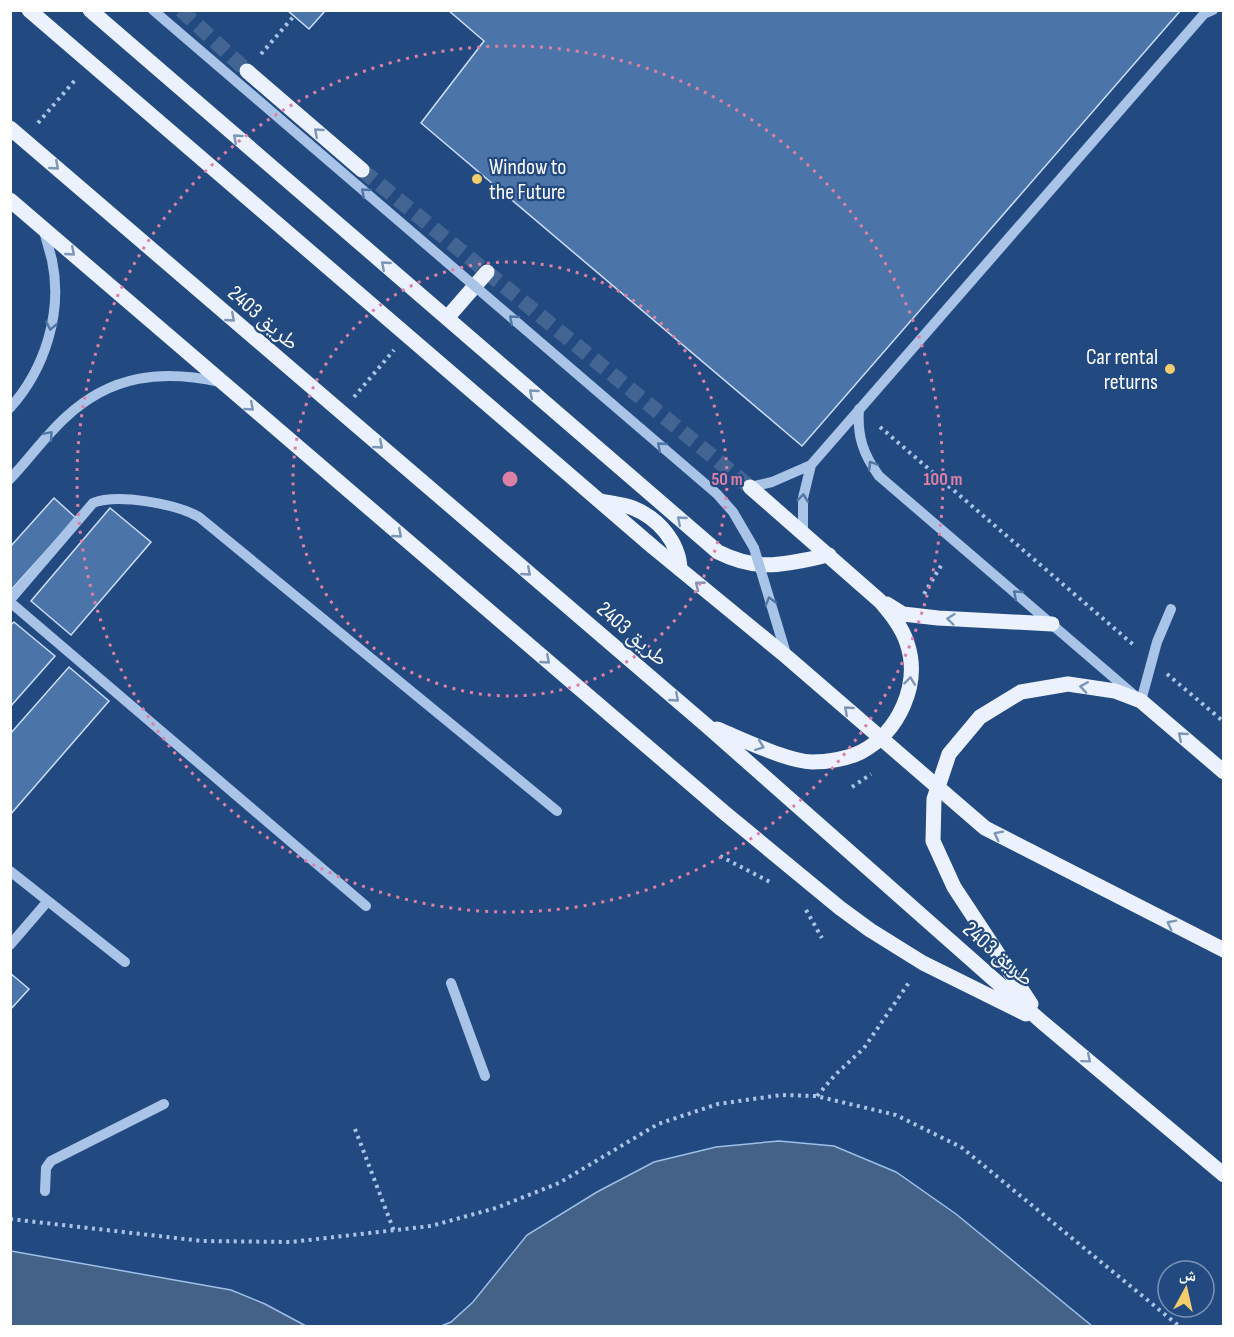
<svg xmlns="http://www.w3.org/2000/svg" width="1234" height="1337" font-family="'Sofia Sans Condensed','Noto Naskh Arabic',sans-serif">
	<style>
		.water { fill: #446188; stroke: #9dbfe8; stroke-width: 1.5 }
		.building { fill: #4b74a9; stroke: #ccdef6; stroke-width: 1.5 }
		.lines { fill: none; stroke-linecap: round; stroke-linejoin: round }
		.major-tunnel { stroke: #436593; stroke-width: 15; stroke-dasharray: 15 8; stroke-linecap: butt }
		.path { stroke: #a9c4e7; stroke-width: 4; stroke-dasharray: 3 4.5; stroke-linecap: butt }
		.minor { stroke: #a9c4e7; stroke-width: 10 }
		.major { stroke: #ebf2fd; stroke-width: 15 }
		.minor-bridge { stroke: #a9c4e7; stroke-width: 10 }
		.major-bridge { stroke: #ebf2fd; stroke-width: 15 }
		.oneway { stroke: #7c96b8 }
		.oneway2 { stroke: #5175a4 }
		.ring { fill: none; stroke: #dd80a5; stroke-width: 3; stroke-dasharray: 3 6 }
		.poi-dot { fill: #f3cd6b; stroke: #224a80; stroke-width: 2 }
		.labels { text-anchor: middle; stroke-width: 4.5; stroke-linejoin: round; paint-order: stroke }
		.poi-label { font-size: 22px; fill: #fff; stroke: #224a80; text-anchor: start }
		.street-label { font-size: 22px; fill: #fff; stroke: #224a80 }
		.centre { fill: #dd80a5; stroke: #224a80; stroke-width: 3 }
		.ring-label { font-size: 18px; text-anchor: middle; font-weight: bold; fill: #dd80a5; stroke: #224a80; stroke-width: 4.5; stroke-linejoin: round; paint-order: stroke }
	</style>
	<rect width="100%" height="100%" fill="#224a80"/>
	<!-- water -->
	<path class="water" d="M779,1141L834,1146L896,1172L956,1214L1092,1326H441L451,1322L473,1302L527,1235L597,1192L654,1162L716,1147Z
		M11,1251L231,1290L265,1304L306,1326H11Z"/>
	<!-- building -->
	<path class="building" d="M287,10H326L309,29Z
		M448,10H1181L802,446L421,123L484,41Z
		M54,498L76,518L10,591V547Z
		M110,508L151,542L71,635L31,601Z
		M14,622L55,656L10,707V626Z
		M69,667L109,701L10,815V734Z
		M10,973L29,989L10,1010Z"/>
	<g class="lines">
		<!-- major-tunnel -->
		<path class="major-tunnel" d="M181,10L247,71
			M362,170L750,487"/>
		<!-- path -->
		<path class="path" d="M261,54L294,16
			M38,123L76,79
			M354,397L394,350
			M880,427L1136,647
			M924,594L942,564
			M1167,674L1224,722
			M852,787L871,774
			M720,856L770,882
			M806,910L822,938
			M817,1096L835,1075L864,1048L910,981
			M355,1129L394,1231
			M10,1219L202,1241L291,1242L431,1226L496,1208L559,1183L658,1124L718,1104L781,1095L816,1096L896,1115L961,1147L1179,1326"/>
		<!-- minor -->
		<path class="minor" d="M10,408C45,369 63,312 52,260C49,249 46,238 43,228
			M859,409C857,436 863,454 879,476L1141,701L1157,642L1171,609
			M10,479C29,459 46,435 66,417C111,375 162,369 220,382
			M750,487L772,482L811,465
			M803,533V498L811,465L1204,14L1213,10
			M10,600L93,503C117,493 177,504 199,517L557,811
			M10,602L366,906
			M10,871L125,962
			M10,945L47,902
			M451,983L485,1076
			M45,1191L46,1168L51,1161L164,1104"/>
		<!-- major -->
		<path class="major" d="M90,10L718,552C760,573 786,564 829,555
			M247,71L362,170
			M10,128L706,725L1042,1022L1224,1175
			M10,200L726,814L840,908L870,930L923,963L1026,1014
			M447,318L487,272
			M601,501C611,503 623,504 633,508C658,518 679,542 680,569
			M887,604L903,614L938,618L1052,624
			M717,729C742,739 786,761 812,762C827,762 847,759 861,752C899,732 921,684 907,643C902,627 891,614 880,601L750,487
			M1031,1004L954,887L933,841L934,799L949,754L980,717L1021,692L1068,684L1115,691L1141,701L1224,772"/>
		<!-- minor-bridge -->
		<path class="minor-bridge" d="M153,10L717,494L733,512L754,548L787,657"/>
		<!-- major-bridge -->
		<path class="major-bridge" d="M29,10L653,547L787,657L985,828L1224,950"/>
	</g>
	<!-- one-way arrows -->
	<defs><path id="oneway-chevron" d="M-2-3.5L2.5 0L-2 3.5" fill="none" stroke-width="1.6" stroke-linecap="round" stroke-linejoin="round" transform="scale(1.5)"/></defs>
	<g class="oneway">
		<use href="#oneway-chevron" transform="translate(318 132) rotate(-139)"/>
		<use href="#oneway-chevron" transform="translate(237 138) rotate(-139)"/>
		<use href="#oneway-chevron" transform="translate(55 166) rotate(41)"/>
		<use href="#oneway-chevron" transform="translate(71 252) rotate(41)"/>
		<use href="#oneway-chevron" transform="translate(385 265) rotate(-139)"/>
		<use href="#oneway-chevron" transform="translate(231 318) rotate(41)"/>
		<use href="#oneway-chevron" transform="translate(533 393) rotate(-139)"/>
		<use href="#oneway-chevron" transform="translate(250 407) rotate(41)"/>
		<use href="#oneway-chevron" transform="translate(379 445) rotate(41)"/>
		<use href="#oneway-chevron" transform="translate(681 520) rotate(-139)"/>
		<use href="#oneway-chevron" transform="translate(398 534) rotate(41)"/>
		<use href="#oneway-chevron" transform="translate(527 572) rotate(41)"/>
		<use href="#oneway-chevron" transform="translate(699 585) rotate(-141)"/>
		<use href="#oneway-chevron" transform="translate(951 619) rotate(-174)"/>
		<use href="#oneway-chevron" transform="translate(546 660) rotate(41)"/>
		<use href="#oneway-chevron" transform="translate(910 681) rotate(-83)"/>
		<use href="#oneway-chevron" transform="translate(1084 687) rotate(-171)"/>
		<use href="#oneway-chevron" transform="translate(675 698) rotate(41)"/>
		<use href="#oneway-chevron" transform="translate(848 710) rotate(-139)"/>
		<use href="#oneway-chevron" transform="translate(1182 736) rotate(-139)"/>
		<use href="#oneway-chevron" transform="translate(760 746) rotate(21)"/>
		<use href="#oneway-chevron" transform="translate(998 835) rotate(-153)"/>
		<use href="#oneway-chevron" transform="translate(1171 924) rotate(-153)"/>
		<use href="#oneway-chevron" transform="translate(1087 1059) rotate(40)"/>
	</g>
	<g class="oneway2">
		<use href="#oneway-chevron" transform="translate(365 192) rotate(-139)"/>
		<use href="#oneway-chevron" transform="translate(513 319) rotate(-139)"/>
		<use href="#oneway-chevron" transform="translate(51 326) rotate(101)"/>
		<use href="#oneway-chevron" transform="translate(49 435) rotate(-49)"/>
		<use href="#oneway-chevron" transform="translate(661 446) rotate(-139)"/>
		<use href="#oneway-chevron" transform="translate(872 465) rotate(-123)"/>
		<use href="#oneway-chevron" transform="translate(803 498) rotate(-83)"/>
		<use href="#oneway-chevron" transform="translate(1017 594) rotate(-139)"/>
		<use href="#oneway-chevron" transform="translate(770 601) rotate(-106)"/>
	</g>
	<!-- distance rings -->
	<g class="ring">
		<circle cx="510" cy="479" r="217"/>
		<circle cx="510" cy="479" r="433"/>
	</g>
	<!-- markers -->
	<g class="poi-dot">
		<circle cx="477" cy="179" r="6"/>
		<circle cx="1170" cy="369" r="6"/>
	</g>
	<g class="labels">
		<!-- poi labels -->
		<g class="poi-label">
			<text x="489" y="174">Window to<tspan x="489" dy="25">the Future</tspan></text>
			<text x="1158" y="364" text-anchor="end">Car rental<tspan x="1158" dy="25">returns</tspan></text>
		</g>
		<!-- street labels -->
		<g class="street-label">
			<text transform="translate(264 317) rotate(41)" y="8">طريق 2403</text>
			<text transform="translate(633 633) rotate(41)" y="8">طريق 2403</text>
			<text transform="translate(999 953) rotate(41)" y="8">طريق 2403</text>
		</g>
	</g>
	<circle cx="510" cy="479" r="9" class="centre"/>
	<g class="ring-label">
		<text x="727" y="485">50 m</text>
		<text x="943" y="485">100 m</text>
	</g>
	<!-- border -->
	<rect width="1234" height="1337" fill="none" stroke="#ffffff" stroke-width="24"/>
	<!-- north arrow -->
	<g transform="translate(1186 1289) rotate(8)"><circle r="28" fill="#224a80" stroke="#7a92b3" stroke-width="1.5"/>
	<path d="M0-4.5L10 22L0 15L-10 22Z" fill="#f3cd6b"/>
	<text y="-9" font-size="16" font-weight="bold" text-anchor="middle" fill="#ffffff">ش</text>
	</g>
</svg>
